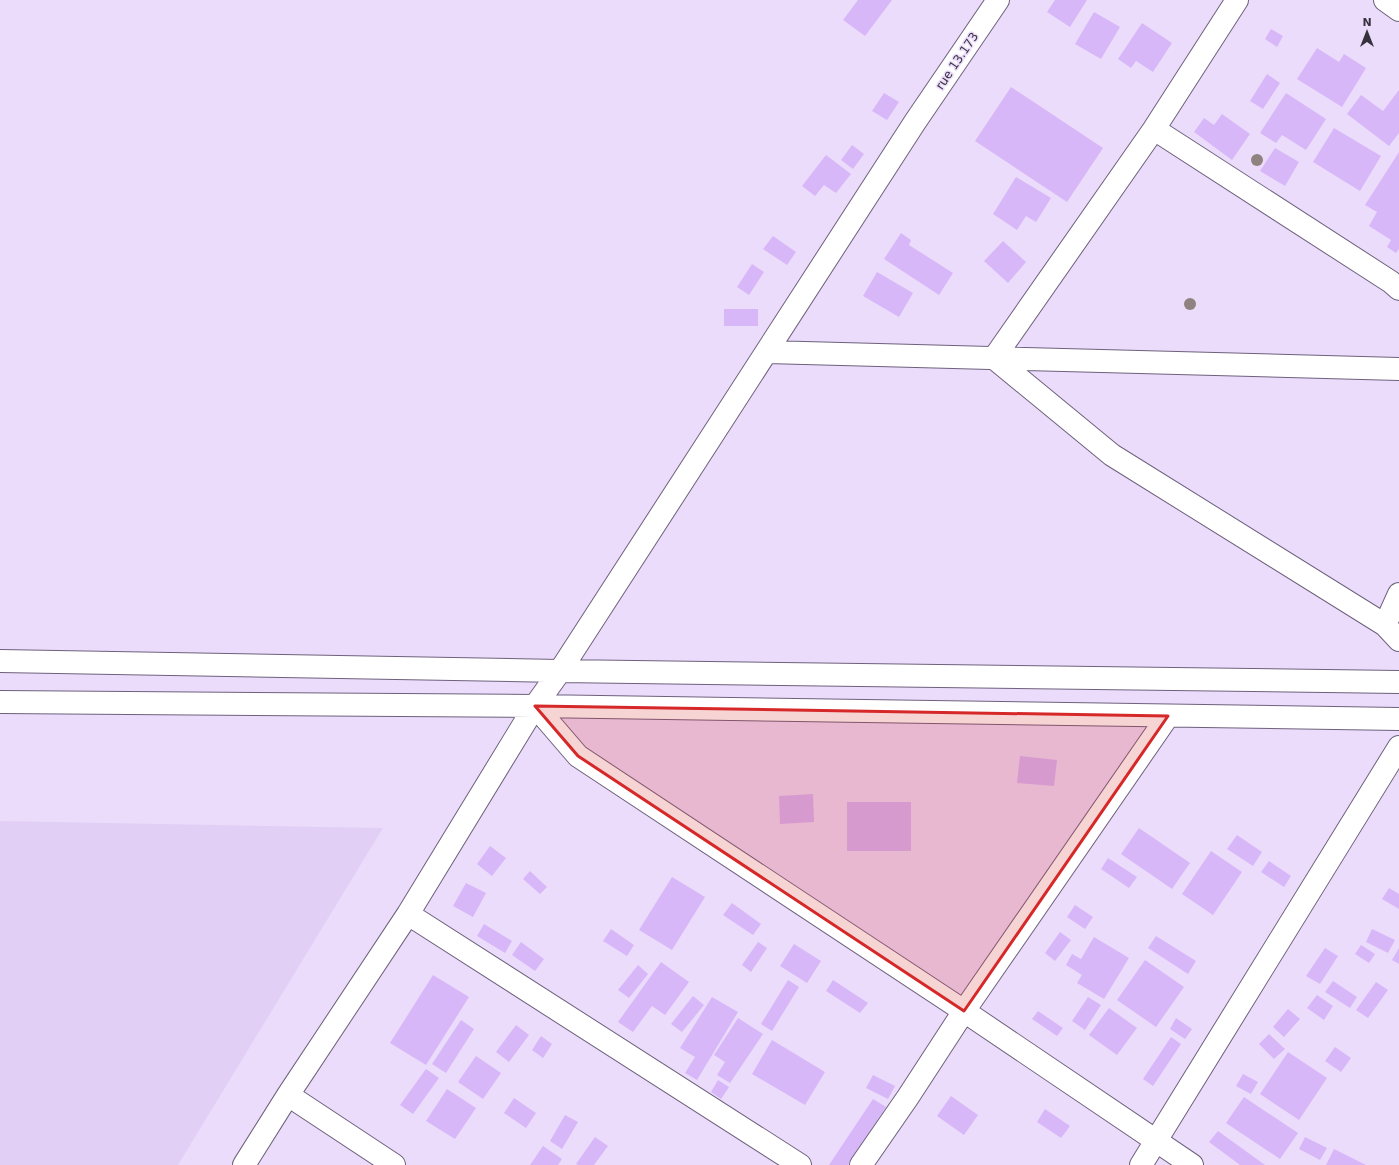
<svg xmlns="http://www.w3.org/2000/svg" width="1399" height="1165" font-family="'DejaVu Sans',sans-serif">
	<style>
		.built { fill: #e2cff5 }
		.building { fill: #d8b7f9 }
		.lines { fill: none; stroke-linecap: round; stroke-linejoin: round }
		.minor-casing { stroke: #6e617c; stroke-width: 24 }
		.minor { stroke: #fff; stroke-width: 22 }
		.tree { fill: #8f827f }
		.marked { fill: #d62828; fill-opacity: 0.2; stroke: #d62828; stroke-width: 3; stroke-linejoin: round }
		.labels { text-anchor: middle; stroke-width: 3; stroke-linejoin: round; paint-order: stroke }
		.street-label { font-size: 12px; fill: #37313d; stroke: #ebdcfb }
	</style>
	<rect width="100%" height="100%" fill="#ebdcfb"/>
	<!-- built -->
	<path class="built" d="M0,821L383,828L178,1165H0Z"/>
	<!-- building -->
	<path class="building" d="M858,0H892L865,36L843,20Z
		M1055,0H1087L1070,27L1047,12Z
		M1094,12L1120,27L1101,59L1075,44Z
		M1142,23L1172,43L1153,72L1136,61L1131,68L1118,59Z
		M1271,29L1283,36L1277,47L1265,39Z
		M1317,48L1339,62L1344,54L1366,68L1342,107L1297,79Z
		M1267,74L1280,83L1263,109L1250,101Z
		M1011,87L1103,148L1067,202L975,141Z
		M1399,90V133L1389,146L1347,114L1361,95L1383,111Z
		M884,93L899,102L887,120L872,111Z
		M1286,93L1326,119L1306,150L1282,135L1276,143L1260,133Z
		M1222,114L1250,134L1232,160L1194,132L1204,118L1214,125Z
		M1334,128L1381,156L1360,191L1313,162Z
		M852,145L864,154L853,169L841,160Z
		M1275,148L1299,162L1285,186L1260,171Z
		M1399,152V249L1396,253L1387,247L1391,240L1369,226L1377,212L1365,205Z
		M826,155L851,174L836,193L824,185L815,196L802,186Z
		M1016,177L1051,198L1036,222L1026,216L1017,230L993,214Z
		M901,233L911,240L909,245L953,273L939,295L884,259Z
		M773,236L796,252L787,265L763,249Z
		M1003,241L1026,262L1008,283L984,261Z
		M752,264L764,272L749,295L737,287Z
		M877,272L913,293L899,317L863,296Z
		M724,309H758V326H724Z
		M1020,756L1057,760L1054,786L1017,783Z
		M813,794L814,822L780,824L779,796Z
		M847,802H911V851H847Z
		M1139,828L1190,863L1172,889L1121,854Z
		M1237,835L1262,852L1253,866L1227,849Z
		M490,846L506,858L492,876L477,864Z
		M1211,851L1242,872L1213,915L1182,894Z
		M1108,858L1137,877L1129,888L1101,869Z
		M1269,861L1291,876L1284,887L1261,872Z
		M530,871L547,887L540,894L523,879Z
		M672,877L705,897L672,950L639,930Z
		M466,883L486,893L473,917L453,906Z
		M1389,888L1399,894V909L1382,899Z
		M732,903L761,924L753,935L723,915Z
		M1075,905L1093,917L1085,929L1067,917Z
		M484,924L512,941L505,953L477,936Z
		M611,929L634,945L627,956L603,941Z
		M1372,929L1395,940L1388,953L1366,942Z
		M1060,932L1071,940L1055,961L1045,953Z
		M1156,936L1196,961L1188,974L1148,948Z
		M1094,937L1129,958L1104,999L1077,983L1082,975L1066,965L1072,954L1081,959Z
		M521,942L544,959L535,971L512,955Z
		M758,942L767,948L751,972L742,965Z
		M794,944L821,961L807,983L780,966Z
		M1361,945L1375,954L1369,963L1355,954Z
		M1325,948L1338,956L1320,984L1306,976Z
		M1399,948V964L1392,960Z
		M1145,960L1184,987L1156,1027L1117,1000Z
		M661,962L689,982L665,1015L652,1006L633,1032L618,1022Z
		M638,965L648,974L629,998L618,990Z
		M433,975L469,997L426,1065L390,1043Z
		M788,980L799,987L772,1031L761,1024Z
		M833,980L868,1003L860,1013L826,991Z
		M1333,981L1357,997L1350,1008L1325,992Z
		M1376,982L1388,990L1368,1018L1356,1010Z
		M1317,995L1333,1006L1324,1020L1307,1008Z
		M693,996L704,1005L682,1032L671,1024Z
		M712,997L738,1012L697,1080L685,1073L695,1057L680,1048Z
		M1088,997L1101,1005L1085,1030L1072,1021Z
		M1109,1008L1137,1028L1117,1055L1089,1035Z
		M1288,1009L1300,1019L1284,1037L1273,1027Z
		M1038,1011L1063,1028L1057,1036L1032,1019Z
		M738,1018L763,1034L730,1083L717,1075L725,1062L714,1055Z
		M1176,1018L1192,1029L1185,1039L1170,1029Z
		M461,1020L474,1029L446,1073L432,1064Z
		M516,1025L529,1035L509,1062L496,1052Z
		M1269,1034L1285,1049L1274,1059L1259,1044Z
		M541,1036L552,1044L543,1058L532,1050Z
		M1171,1037L1181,1044L1153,1086L1143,1079Z
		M772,1040L825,1072L805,1105L752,1074Z
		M1335,1047L1351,1058L1341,1072L1325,1061Z
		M1288,1052L1327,1078L1299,1120L1260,1094Z
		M476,1056L501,1073L483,1099L458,1082Z
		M426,1069L439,1078L413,1114L400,1105Z
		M1243,1074L1258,1082L1251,1094L1236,1086Z
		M873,1075L895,1086L888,1099L866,1088Z
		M718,1080L729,1087L721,1099L711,1092Z
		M447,1089L476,1108L455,1139L426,1121Z
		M951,1096L978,1115L964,1135L937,1116Z
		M1244,1097L1298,1133L1280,1159L1226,1123Z
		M514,1098L536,1113L526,1128L504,1113Z
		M873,1099L886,1107L848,1165H829Z
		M1045,1109L1070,1126L1061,1138L1037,1122Z
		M565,1115L578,1122L562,1149L550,1141Z
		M1218,1131L1265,1165H1240L1209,1142Z
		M595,1137L608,1146L594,1165H578L576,1164Z
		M1305,1137L1327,1148L1320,1160L1299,1149Z
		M543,1146L562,1159L558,1165H530Z
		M1334,1149L1366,1165H1326Z"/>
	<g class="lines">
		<defs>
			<path id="minor" d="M1237,0L1154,129L994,358L1112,455L1385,625L1399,640
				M1385,0L1399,10
				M1154,129L1391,282L1399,289
				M767,352L1399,369
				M1385,625L1399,594
				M0,661L560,671L1399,682
				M0,702L535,706L1399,719
				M535,706L578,756L964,1011L1192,1165
				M408,914L800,1165
				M288,1095L394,1165
				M244,1165L288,1095L408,914L535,706L560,671L915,122L998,0
				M861,1165L908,1097L964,1011L1168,716
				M1141,1165L1399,747"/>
		</defs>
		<!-- minor casing -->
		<use href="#minor" class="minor-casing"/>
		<!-- minor -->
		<use href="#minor" class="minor"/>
	</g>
	<!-- trees -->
	<g class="tree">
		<circle cx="1257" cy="160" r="6"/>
		<circle cx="1190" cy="304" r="6"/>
	</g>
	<!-- marked area -->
	<path class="marked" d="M535,706L1168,716L964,1011L578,756Z"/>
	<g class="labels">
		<!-- street labels -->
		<g class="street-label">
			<text transform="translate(957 61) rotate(-56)" y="4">rue 13.173</text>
		</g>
	</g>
	<!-- north arrow -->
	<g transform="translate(1367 32)" stroke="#ebdcfb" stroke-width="3" paint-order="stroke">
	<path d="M0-3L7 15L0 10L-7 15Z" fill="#37313d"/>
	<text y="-6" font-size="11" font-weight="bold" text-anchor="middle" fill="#37313d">N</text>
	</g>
</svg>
